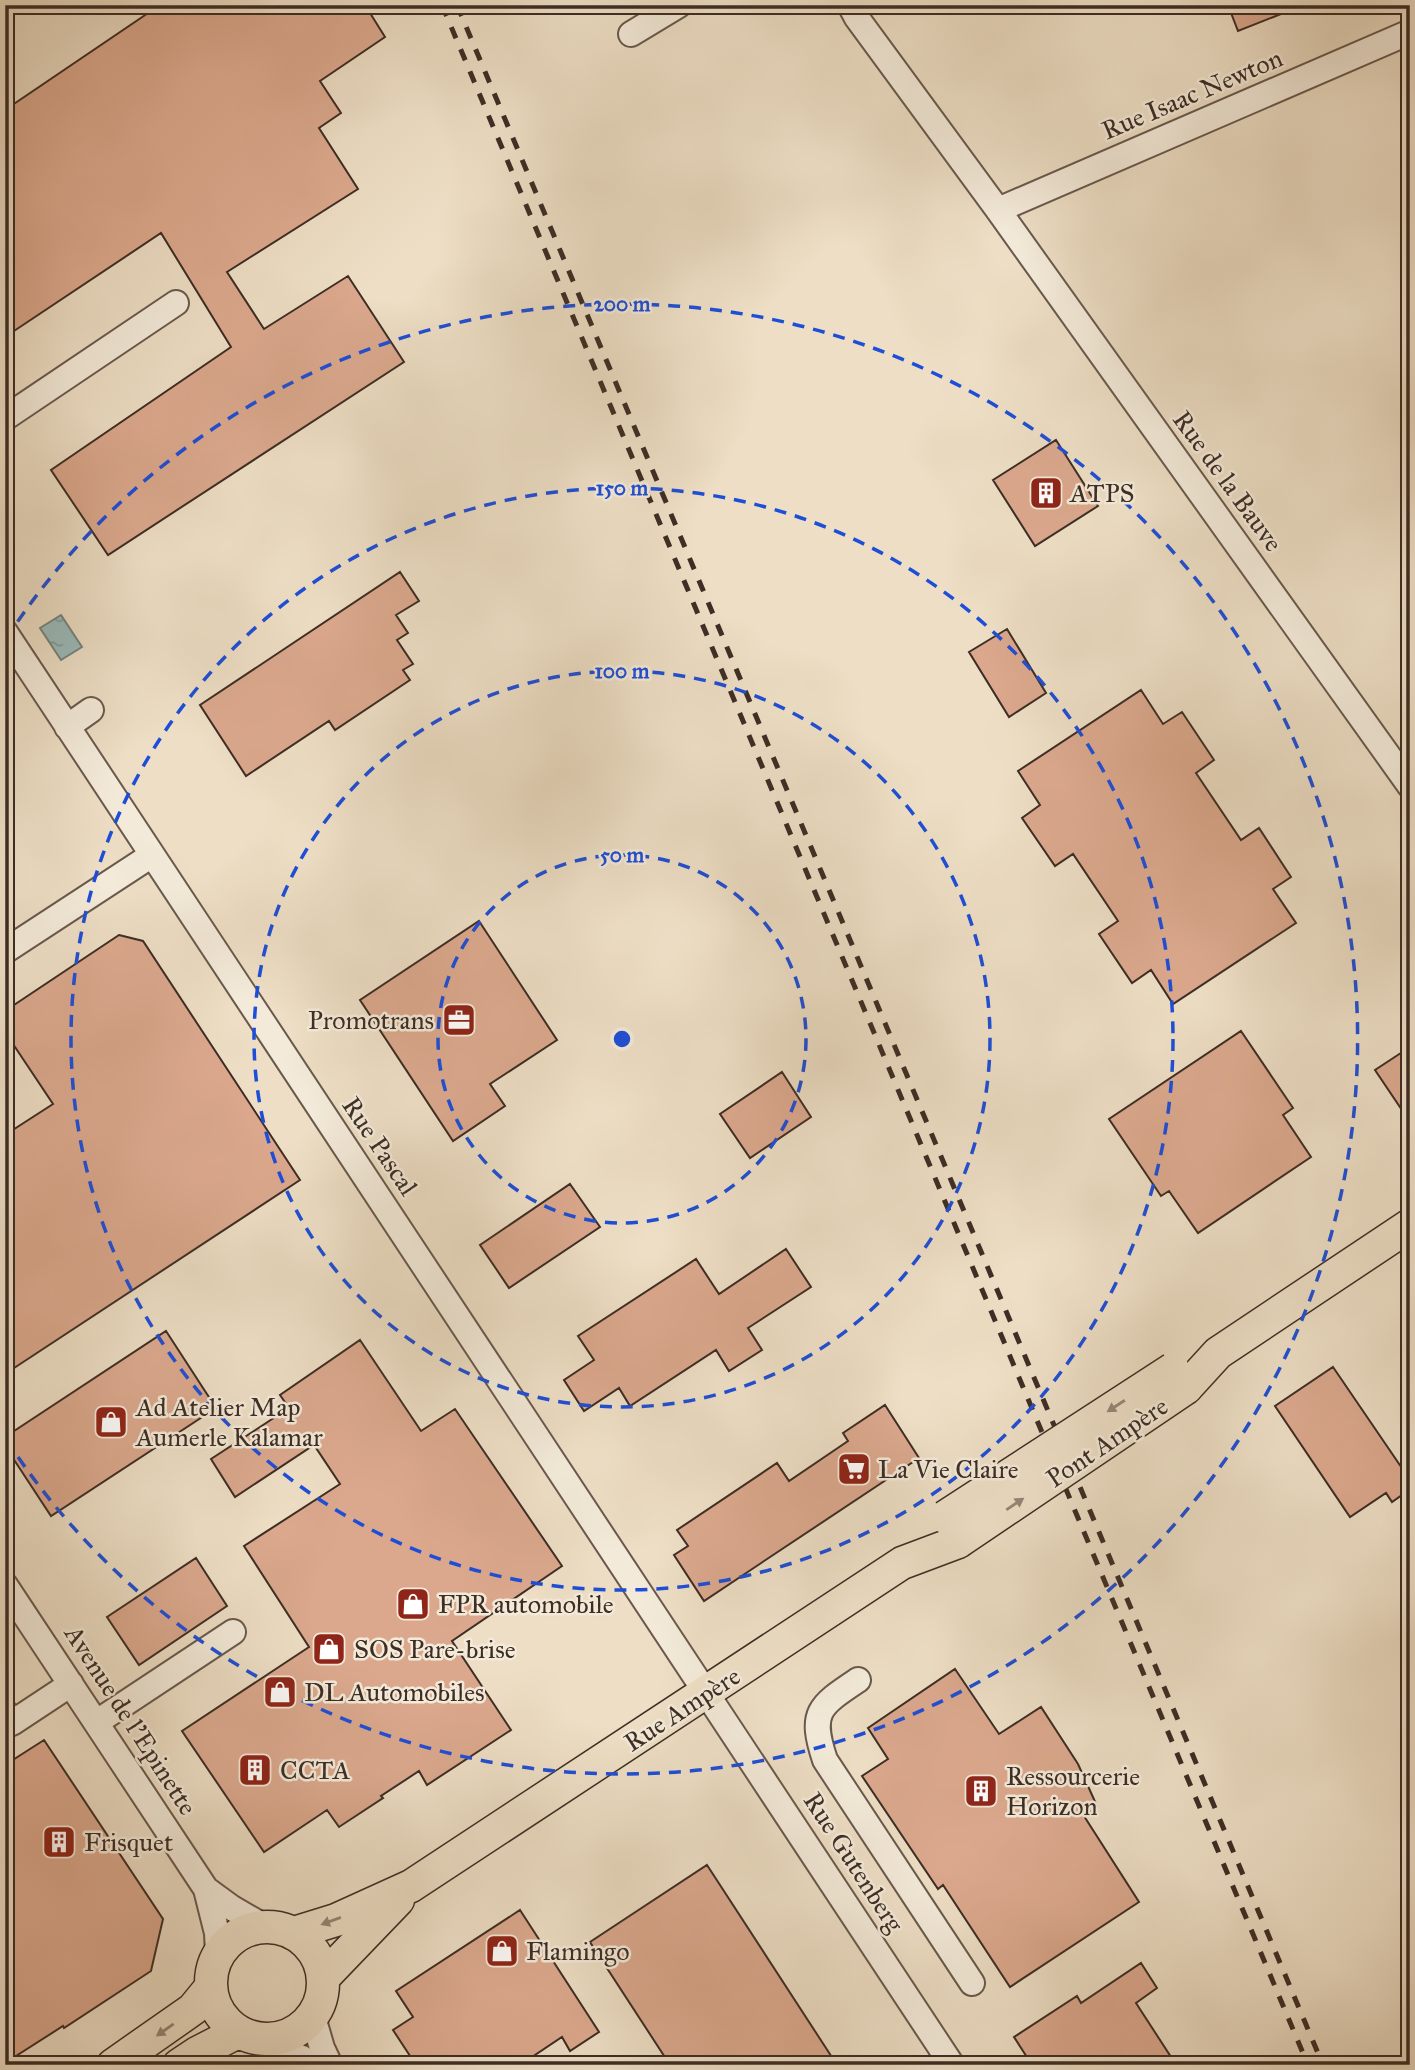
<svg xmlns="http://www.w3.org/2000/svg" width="1415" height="2070" font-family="'IM FELL Great Primer',serif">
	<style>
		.water { fill: url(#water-ripples); stroke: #75827f; stroke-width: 2 }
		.building { fill: #dba88d; stroke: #3d2d25; stroke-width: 2 }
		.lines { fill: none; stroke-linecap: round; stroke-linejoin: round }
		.minor-casing { stroke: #69594d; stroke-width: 28 }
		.major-casing { stroke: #3d2d25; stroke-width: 35 }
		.minor { stroke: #f3ead9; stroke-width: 24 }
		.major { stroke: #eddec5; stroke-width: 32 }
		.rail { stroke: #3d2d25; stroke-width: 5; stroke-dasharray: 12 12; stroke-linecap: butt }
		.major-bridge-casing { stroke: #3d2d25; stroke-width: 35; stroke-linecap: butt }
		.major-bridge { stroke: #eddec5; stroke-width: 32 }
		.oneway { fill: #958675 }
		.ring { fill: none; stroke: #1d4ed8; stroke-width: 3.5; stroke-dasharray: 12 9 }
		.labels { text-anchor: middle; stroke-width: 5; stroke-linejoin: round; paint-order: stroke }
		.street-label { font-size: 26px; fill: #3d2d25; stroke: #f3ead9 }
		.poi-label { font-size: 26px; fill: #3d2d25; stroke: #f3ead9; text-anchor: start }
		.centre { fill: #1d4ed8; stroke: #f3ead9; stroke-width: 3.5 }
		.ring-label { font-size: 21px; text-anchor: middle; font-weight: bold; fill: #1d4ed8; stroke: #f3ead9; stroke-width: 5; stroke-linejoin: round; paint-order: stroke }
	</style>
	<defs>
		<pattern id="water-ripples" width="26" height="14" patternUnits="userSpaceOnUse" patternTransform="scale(1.75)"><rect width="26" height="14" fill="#9abbbb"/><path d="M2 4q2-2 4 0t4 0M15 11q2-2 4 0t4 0" fill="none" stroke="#7f9898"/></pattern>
	</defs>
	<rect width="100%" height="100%" fill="#eddec5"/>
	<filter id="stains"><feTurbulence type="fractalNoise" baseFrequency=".00286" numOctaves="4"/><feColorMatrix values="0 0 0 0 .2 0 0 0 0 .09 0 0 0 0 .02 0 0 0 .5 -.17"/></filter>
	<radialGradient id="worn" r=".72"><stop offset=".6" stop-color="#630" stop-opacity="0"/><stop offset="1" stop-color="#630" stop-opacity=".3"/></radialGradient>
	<!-- water -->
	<path class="water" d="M61,615L82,647L61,660L40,628Z"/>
	<!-- building -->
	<path class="building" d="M160,5H365L385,37L320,81L341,113L319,128L358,189L227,272L264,329L348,276L404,362L108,555L51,470L231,347L161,233L5,337V110Z
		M1228,5H1301V6L1238,31Z
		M1056,440L1098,506L1035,546L993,480Z
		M400,572L419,601L396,615L408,633L397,640L413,664L403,670L410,680L335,730L329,721L246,776L200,705Z
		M1007,629L1046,693L1009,717L969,652Z
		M1141,690L1163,724L1182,712L1214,760L1196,773L1241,840L1259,828L1291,877L1273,889L1296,923L1173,1004L1151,970L1132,983L1099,934L1118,921L1073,854L1055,866L1022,818L1040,805L1018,771Z
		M479,921L557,1040L490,1084L505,1106L453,1141L360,1000Z
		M119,935L143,941L300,1180L5,1374V1135L53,1104L5,1032V1011Z
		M1241,1031L1293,1108L1283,1115L1311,1157L1198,1233L1169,1191L1161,1196L1109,1119Z
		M1410,1047V1122L1375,1070Z
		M782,1072L811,1117L750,1158L720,1114Z
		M570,1184L600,1227L509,1288L480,1245Z
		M786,1249L811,1287L748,1328L762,1350L729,1371L716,1350L630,1406L619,1388L584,1411L564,1380L594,1360L578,1336L696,1259L719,1294Z
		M166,1331L216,1408L51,1516L5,1446V1437Z
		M360,1340L421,1431L455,1409L562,1566L452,1641L511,1730L427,1785L419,1771L381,1796L383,1798L339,1827L327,1810L264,1852L182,1731L309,1647L244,1546L340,1484L314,1445L235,1497L211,1459L289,1408L280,1395Z
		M1333,1367L1408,1477L1403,1481L1409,1490L1392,1502L1386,1493L1350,1517L1275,1406Z
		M885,1405L919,1458L704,1601L674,1555L688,1546L677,1530L777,1463L789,1481L848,1441L843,1433Z
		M196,1558L227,1606L139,1665L107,1617Z
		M955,1669L999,1734L1041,1707L1078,1764L1097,1806L1084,1816L1139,1902L1010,1987L943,1885L938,1889L862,1776L888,1759L868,1728Z
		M44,1740L163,1919L151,1971L64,2028L63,2026L5,2063V1765Z
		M707,1865L837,2065H670L590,1942Z
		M520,1910L599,2032L570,2051L562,2037L520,2065H416L393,2030L413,2017L396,1991Z
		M1141,1963L1157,1988L1136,2003L1171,2057L1158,2065H1032L1014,2037L1077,1996L1081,2003Z"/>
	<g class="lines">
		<defs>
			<path id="minor" d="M850,5L857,18L998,210L1410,786
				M631,34L679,5
				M998,210L1410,32
				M5,418L176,303
				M5,632L952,2065
				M67,727L91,710
				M5,951L152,855
				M5,1585L206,1889L232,1908L265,1927
				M858,1680C819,1706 809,1712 825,1760L972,1983
				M5,1712L12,1723L71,1684
				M97,1722L233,1632
				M206,1889L217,1933L218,1955
				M313,2017L322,2048L330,2065
				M258,2039L302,2058L310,2065"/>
			<path id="major" d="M1186,1388L1218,1353L1410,1225
				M211 1983a56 56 0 1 1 112 0a56 56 0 1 1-112 0Z
				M294,1933L336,1920L411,1886L902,1563L958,1542
				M324,1977L398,1900
				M113,2065L193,2009L211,1987
				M179,2065L197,2053L238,2032"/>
		</defs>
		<!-- minor casing -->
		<use href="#minor" class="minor-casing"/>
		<!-- major casing -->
		<use href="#major" class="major-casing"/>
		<!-- minor -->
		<use href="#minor" class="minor"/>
		<!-- major -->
		<use href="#major" class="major"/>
		<!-- rail -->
		<path class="rail" d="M442,5L1308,2065
			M457,5L1323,2065"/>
		<defs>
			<path id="major-bridge" d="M945,1517L1173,1369
				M958,1542L1186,1388"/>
		</defs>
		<!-- major-bridge casing -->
		<use href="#major-bridge" class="major-bridge-casing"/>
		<!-- major-bridge -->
		<use href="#major-bridge" class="major-bridge"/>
	</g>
	<!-- one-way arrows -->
	<defs><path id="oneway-solid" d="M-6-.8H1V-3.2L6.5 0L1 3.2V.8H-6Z" transform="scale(1.75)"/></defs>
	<g class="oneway">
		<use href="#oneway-solid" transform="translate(1116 1406) rotate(147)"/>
		<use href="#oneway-solid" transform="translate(1015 1504) rotate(-34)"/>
		<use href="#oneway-solid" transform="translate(331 1921) rotate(160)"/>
		<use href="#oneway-solid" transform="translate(165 2030) rotate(145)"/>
	</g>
	<!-- distance rings -->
	<g class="ring">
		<circle cx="622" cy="1039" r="184"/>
		<circle cx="622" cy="1039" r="368"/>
		<circle cx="622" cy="1039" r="551"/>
		<path d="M6 639A735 735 0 1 1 6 1439"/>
	</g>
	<!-- icons -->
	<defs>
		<symbol id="building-square" viewBox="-11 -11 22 22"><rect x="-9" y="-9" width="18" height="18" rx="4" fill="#8f2418" stroke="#f3ead9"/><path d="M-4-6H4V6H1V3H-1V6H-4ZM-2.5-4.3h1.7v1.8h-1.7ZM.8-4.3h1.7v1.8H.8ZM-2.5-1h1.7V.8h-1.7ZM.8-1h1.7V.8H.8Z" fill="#fff"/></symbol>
		<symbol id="office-square" viewBox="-11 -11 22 22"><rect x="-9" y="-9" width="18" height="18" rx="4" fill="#8f2418" stroke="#f3ead9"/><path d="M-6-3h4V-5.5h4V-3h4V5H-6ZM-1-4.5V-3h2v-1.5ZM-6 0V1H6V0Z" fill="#fff"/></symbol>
		<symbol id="shop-square" viewBox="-11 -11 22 22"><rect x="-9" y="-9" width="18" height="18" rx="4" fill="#8f2418" stroke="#f3ead9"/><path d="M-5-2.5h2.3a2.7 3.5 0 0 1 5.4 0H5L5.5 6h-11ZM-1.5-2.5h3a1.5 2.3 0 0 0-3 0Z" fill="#fff"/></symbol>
		<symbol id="supermarket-square" viewBox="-11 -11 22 22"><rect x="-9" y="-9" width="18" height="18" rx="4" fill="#8f2418" stroke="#f3ead9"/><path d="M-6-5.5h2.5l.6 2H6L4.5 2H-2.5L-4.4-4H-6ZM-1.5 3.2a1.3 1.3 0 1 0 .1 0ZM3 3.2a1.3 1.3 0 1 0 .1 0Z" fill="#fff"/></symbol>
	</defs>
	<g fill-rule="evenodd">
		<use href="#building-square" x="1027" y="474" width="38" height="38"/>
		<use href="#office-square" x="440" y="1001" width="38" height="38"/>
		<use href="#shop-square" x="92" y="1403" width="38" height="38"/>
		<use href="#supermarket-square" x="835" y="1450" width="38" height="38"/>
		<use href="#shop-square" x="394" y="1585" width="38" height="38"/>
		<use href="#shop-square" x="310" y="1630" width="38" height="38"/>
		<use href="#shop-square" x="261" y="1673" width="38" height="38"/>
		<use href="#building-square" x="236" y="1751" width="38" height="38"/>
		<use href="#building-square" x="962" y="1772" width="38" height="38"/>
		<use href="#building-square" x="40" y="1823" width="38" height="38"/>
		<use href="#shop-square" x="483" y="1932" width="38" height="38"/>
	</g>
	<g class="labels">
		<!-- street labels -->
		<g class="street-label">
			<text transform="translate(1192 94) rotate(-23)" y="9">Rue Isaac Newton</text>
			<text transform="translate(1228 481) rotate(54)" y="9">Rue de la Bauve</text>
			<text transform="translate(380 1146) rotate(56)" y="9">Rue Pascal</text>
			<text transform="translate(1107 1442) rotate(-34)" y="9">Pont Ampère</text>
			<text transform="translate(682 1709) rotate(-33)" y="9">Rue Ampère</text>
			<text transform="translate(131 1720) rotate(57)" y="9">Avenue de l'Epinette</text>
			<text transform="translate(854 1862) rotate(57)" y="9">Rue Gutenberg</text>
		</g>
		<!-- poi labels -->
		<g class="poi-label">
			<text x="1070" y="502">ATPS</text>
			<text x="434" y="1029" text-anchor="end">Promotrans</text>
			<text x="136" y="1416">Ad Atelier Map<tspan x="136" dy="30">Aumerle Kalamar</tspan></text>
			<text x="878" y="1478">La Vie Claire</text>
			<text x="438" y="1613">FPR automobile</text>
			<text x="354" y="1658">SOS Pare-brise</text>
			<text x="304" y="1701">DL Automobiles</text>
			<text x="280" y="1779">CCTA</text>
			<text x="1006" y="1785">Ressourcerie<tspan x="1006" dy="30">Horizon</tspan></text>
			<text x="84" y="1851">Frisquet</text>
			<text x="526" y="1960">Flamingo</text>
		</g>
	</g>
	<circle cx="622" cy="1039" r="10" class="centre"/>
	<g class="ring-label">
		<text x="622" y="311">200 m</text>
		<text x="622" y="495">150 m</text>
		<text x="622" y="678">100 m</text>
		<text x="622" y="862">50 m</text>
	</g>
	<!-- margin -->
	<rect width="1415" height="2070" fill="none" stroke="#eddec5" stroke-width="28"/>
	<rect x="7" y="7" width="1401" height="2056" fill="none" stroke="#3d2d25" stroke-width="3.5"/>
	<rect x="14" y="14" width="1387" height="2042" fill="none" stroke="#3d2d25" stroke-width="2"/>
	<rect width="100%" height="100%" filter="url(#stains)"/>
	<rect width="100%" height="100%" fill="url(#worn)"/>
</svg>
